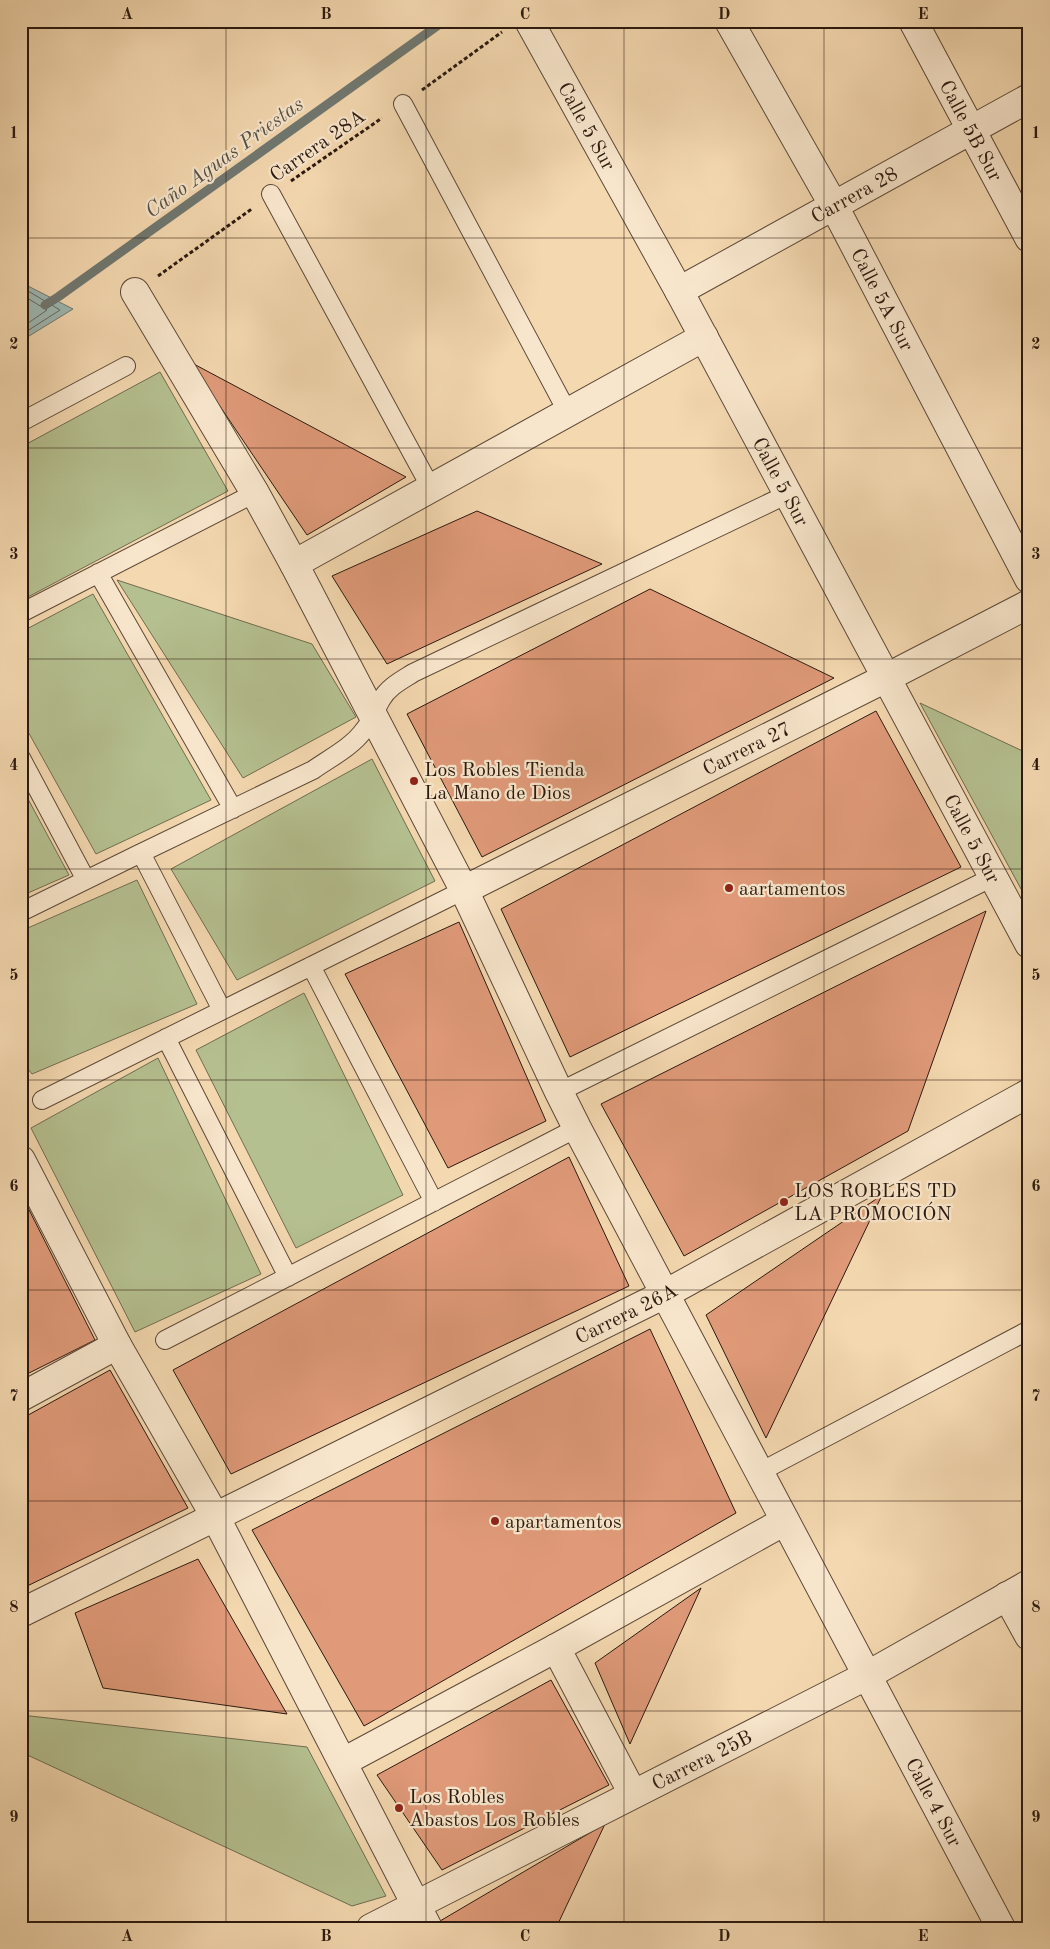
<svg xmlns="http://www.w3.org/2000/svg" width="1050" height="1949" font-family="'Old Standard TT',serif">
	<style>
		.green { fill: #b5c090; stroke: #706c50 }
		.water { fill: #9eb8b3; stroke: #707871 }
		.lines { fill: none; stroke-linecap: round; stroke-linejoin: round }
		.shore { stroke: #646861; stroke-width: 1 }
		.stream { stroke: #707871; stroke-width: 9 }
		.building { fill: #e09a79; stroke: #2b190f }
		.lane-casing { stroke: #5d4937; stroke-width: 20 }
		.street-casing { stroke: #5d4937; stroke-width: 30 }
		.path { stroke: #2b190f; stroke-width: 3; stroke-dasharray: 4 2.5; stroke-linecap: butt }
		.lane { stroke: #f8e6cc; stroke-width: 18 }
		.street { stroke: #f8e6cc; stroke-width: 28 }
		.grid { fill: none; stroke: #2b190f; stroke-width: 1; stroke-opacity: 0.55 }
		.poi-dot { fill: #8f2418; stroke: #f8e6cc; stroke-width: 2 }
		.labels { text-anchor: middle; stroke-width: 4.5; stroke-linejoin: round; paint-order: stroke }
		.street-label { font-size: 20px; fill: #2b190f; stroke: #f8e6cc }
		.poi-label { font-size: 20px; fill: #2b190f; stroke: #f8e6cc; text-anchor: start }
		.water-label { font-size: 21px; font-style: italic; fill: #535148; stroke: #f8e6cc }
		.neatline { fill: none; stroke: #2b190f; stroke-width: 2 }
		.grid-label { font-size: 16px; text-anchor: middle; font-weight: bold; fill: #2b190f }
	</style>
	<rect width="100%" height="100%" fill="#f4d8b0"/>
	<filter id="stains"><feTurbulence type="fractalNoise" baseFrequency=".004" numOctaves="4"/><feColorMatrix values="0 0 0 0 .2 0 0 0 0 .09 0 0 0 0 .02 0 0 0 .5 -.17"/></filter>
	<radialGradient id="worn" r=".72"><stop offset=".6" stop-color="#630" stop-opacity="0"/><stop offset="1" stop-color="#630" stop-opacity=".3"/></radialGradient>
	<!-- green -->
	<path class="green" d="M160,372L228,491L26,598L21,588V447Z
		M117,580L312,644L356,717L243,778Z
		M93,594L211,800L96,854L21,719V632Z
		M920,703L1029,754V897L1027,900Z
		M372,759L435,881L237,980L171,869Z
		M21,786L69,875L21,896Z
		M137,880L197,1004L32,1074L21,1060V931Z
		M304,993L403,1195L296,1248L196,1050Z
		M158,1058L261,1274L135,1332L31,1128Z
		M21,1715L307,1747L386,1896L352,1906L21,1752Z"/>
	<!-- water -->
	<path class="water" d="M26,285L73,309L21,341V288Z"/>
	<g class="lines">
		<!-- shore -->
		<path class="shore" d="M21,292L28,291L60,310L21,335
			M21,299L27,298L47,310L21,328"/>
		<!-- stream -->
		<path class="stream" d="M45,305L58,297L444,21"/>
	</g>
	<!-- building -->
	<path class="building" d="M190,362L406,477L307,535Z
		M477,511L602,564L387,664L332,576Z
		M650,589L834,678L482,857L407,714Z
		M876,711L961,867L570,1057L501,909Z
		M986,911L908,1131L684,1256L601,1104Z
		M459,922L546,1121L448,1168L345,974Z
		M569,1157L629,1286L231,1474L173,1370Z
		M21,1194L95,1340L21,1377Z
		M882,1195L766,1438L706,1315Z
		M650,1329L736,1513L364,1726L252,1530Z
		M110,1370L188,1508L21,1589V1419Z
		M198,1559L287,1714L103,1688L75,1613Z
		M701,1588L630,1744L595,1663Z
		M551,1680L609,1785L442,1870L377,1775Z
		M605,1824L556,1928H446L440,1921Z"/>
	<g class="lines">
		<defs>
			<path id="lane" d="M403,104L568,413
				M271,194L431,488
				M21,422L126,366
				M98,573L233,809
				M21,613L255,493
				M21,758L86,880
				M21,912L141,853
				M311,966L434,1202
				M222,1010L141,853L313,770C330,758 352,747 364,730C372,721 375,710 381,700C388,687 402,680 413,673L788,494
				M166,1038L288,1277
				M559,1092L993,877
				M42,1100L464,890
				M165,1340L577,1128
				M760,1472L1029,1330"/>
			<g id="street">
				<path id="s1" d="M529,21L679,291L1029,944"/>
				<path id="s2" d="M729,21L834,206L1029,579"/>
				<path id="s3" d="M913,21L1029,238"/>
				<path id="s4" d="M679,291L1029,98"/>
				<path id="s5" d="M135,292L255,493L294,564L464,890L559,1092L577,1128L1001,1928"/>
				<path d="M294,564L704,337"/>
				<path id="s6" d="M464,890L886,678L1029,604"/>
				<path d="M21,1160L117,1345L216,1518L428,1928"/>
				<path d="M21,1397L117,1345"/>
				<path d="M1007,1596L1029,1636"/>
				<path id="s7" d="M21,1613L665,1294L1029,1093"/>
				<path d="M556,1648L633,1794"/>
				<path d="M343,1762L556,1648L785,1521"/>
				<path id="s8" d="M371,1928L868,1675L1029,1584"/>
			</g>
		</defs>
		<!-- lane casing -->
		<use href="#lane" class="lane-casing"/>
		<!-- street casing -->
		<use href="#street" class="street-casing"/>
		<!-- path -->
		<path class="path" d="M422,90L502,32
			M291,181L382,118
			M158,276L253,208"/>
		<!-- lane -->
		<use href="#lane" class="lane"/>
		<!-- street -->
		<use href="#street" class="street"/>
	</g>
	<!-- grid -->
	<path class="grid" d="M226,21V1928M426,21V1928M624,21V1928M824,21V1928M21,238H1029M21,448H1029M21,659H1029M21,869H1029M21,1080H1029M21,1290H1029M21,1501H1029M21,1711H1029"/>
	<!-- markers -->
	<g class="poi-dot">
		<circle cx="414" cy="781" r="5"/>
		<circle cx="729" cy="888" r="5"/>
		<circle cx="784" cy="1202" r="5"/>
		<circle cx="495" cy="1521" r="5"/>
		<circle cx="399" cy="1808" r="5"/>
	</g>
	<g class="labels">
		<!-- street labels -->
		<g class="street-label">
			<text dy="7" stroke="none"><textPath href="#s1" startOffset="120">Calle 5 Sur</textPath></text>
			<text dy="7" stroke="none"><textPath href="#s3" startOffset="124">Calle 5B Sur</textPath></text>
			<text transform="translate(317 145) rotate(-35)" y="7">Carrera 28A</text>
			<text dy="7" stroke="none"><textPath href="#s4" startOffset="200">Carrera 28</textPath></text>
			<text dy="7" stroke="none"><textPath href="#s2" startOffset="318">Calle 5A Sur</textPath></text>
			<text dy="7" stroke="none"><textPath href="#s1" startOffset="525">Calle 5 Sur</textPath></text>
			<text dy="7" stroke="none"><textPath href="#s6" startOffset="316">Carrera 27</textPath></text>
			<text dy="7" stroke="none"><textPath href="#s1" startOffset="930">Calle 5 Sur</textPath></text>
			<text dy="7" stroke="none"><textPath href="#s7" startOffset="675">Carrera 26A</textPath></text>
			<text dy="7" stroke="none"><textPath href="#s8" startOffset="371">Carrera 25B</textPath></text>
			<text dy="7" stroke="none"><textPath href="#s5" startOffset="1709">Calle 4 Sur</textPath></text>
		</g>
		<!-- poi labels -->
		<g class="poi-label">
			<text x="424" y="776">Los Robles Tienda<tspan x="424" dy="23">La Mano de Dios</tspan></text>
			<text x="739" y="895">aartamentos</text>
			<text x="794" y="1197">LOS ROBLES TD<tspan x="794" dy="23">LA PROMOCIÓN</tspan></text>
			<text x="505" y="1528">apartamentos</text>
			<text x="409" y="1803">Los Robles<tspan x="409" dy="23">Abastos Los Robles</tspan></text>
		</g>
		<!-- water labels -->
		<g class="water-label">
			<text transform="translate(224 157) rotate(-36)" y="7">Caño Aguas Priestas</text>
		</g>
	</g>
	<!-- margin -->
	<rect width="1050" height="1949" fill="none" stroke="#f4d8b0" stroke-width="55"/>
	<rect x="28" y="28" width="994" height="1894" class="neatline"/>
	<g class="grid-label">
		<text x="127" y="19">A</text>
		<text x="326" y="19">B</text>
		<text x="525" y="19">C</text>
		<text x="724" y="19">D</text>
		<text x="923" y="19">E</text>
		<text x="14" y="138">1</text>
		<text x="1036" y="138">1</text>
		<text x="14" y="349">2</text>
		<text x="1036" y="349">2</text>
		<text x="14" y="559">3</text>
		<text x="1036" y="559">3</text>
		<text x="14" y="770">4</text>
		<text x="1036" y="770">4</text>
		<text x="14" y="980">5</text>
		<text x="1036" y="980">5</text>
		<text x="14" y="1191">6</text>
		<text x="1036" y="1191">6</text>
		<text x="14" y="1401">7</text>
		<text x="1036" y="1401">7</text>
		<text x="14" y="1612">8</text>
		<text x="1036" y="1612">8</text>
		<text x="14" y="1822">9</text>
		<text x="1036" y="1822">9</text>
		<text x="127" y="1941">A</text>
		<text x="326" y="1941">B</text>
		<text x="525" y="1941">C</text>
		<text x="724" y="1941">D</text>
		<text x="923" y="1941">E</text>
	</g>
	<rect width="100%" height="100%" filter="url(#stains)"/>
	<rect width="100%" height="100%" fill="url(#worn)"/>
</svg>
